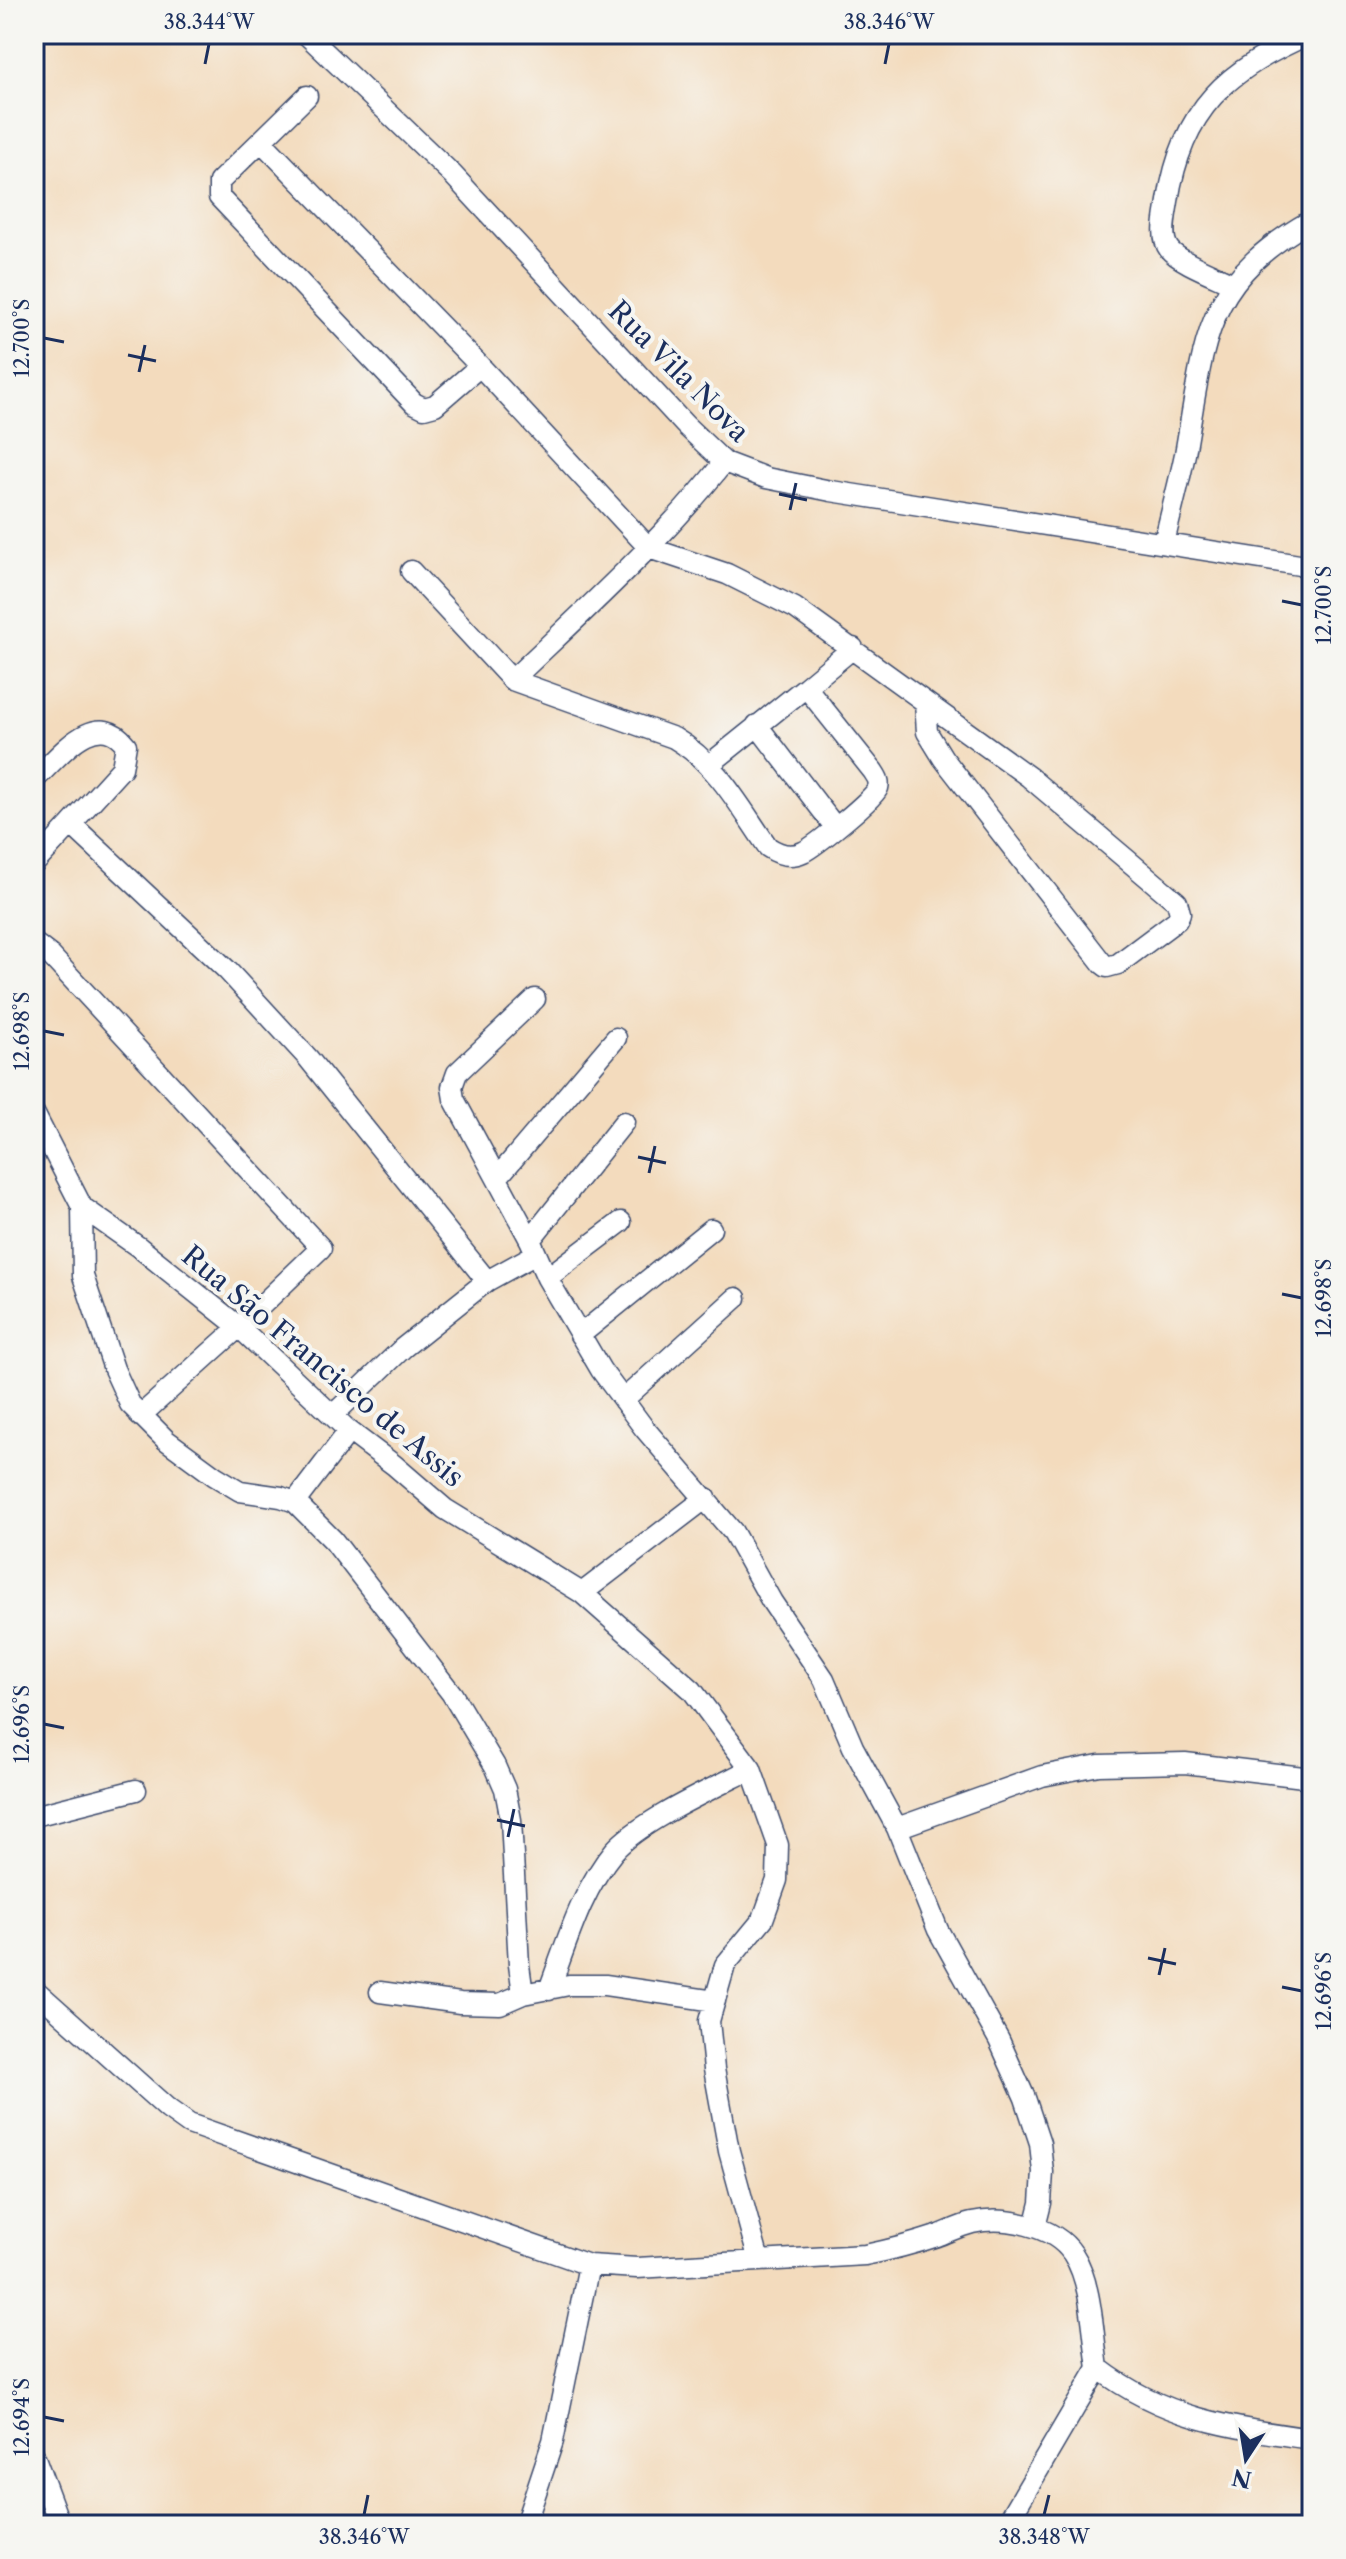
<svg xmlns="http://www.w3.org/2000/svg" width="1346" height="2559" font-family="'Libre Caslon Text',serif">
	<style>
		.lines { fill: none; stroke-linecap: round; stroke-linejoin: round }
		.minor-casing { stroke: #3b496c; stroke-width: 23 }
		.minor { stroke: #fff; stroke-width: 20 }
		.ticks { fill: none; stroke: #1b2f5e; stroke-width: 3 }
		.labels { text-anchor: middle; stroke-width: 8; stroke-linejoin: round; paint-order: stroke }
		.street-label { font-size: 28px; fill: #1b2f5e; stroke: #f6f6f2 }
		.neatline { fill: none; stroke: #1b2f5e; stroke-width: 3 }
		.ticks-label { font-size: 20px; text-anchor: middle; fill: #1b2f5e }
	</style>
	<rect width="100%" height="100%" fill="#f6f6f2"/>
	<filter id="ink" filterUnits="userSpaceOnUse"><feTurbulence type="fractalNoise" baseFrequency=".0125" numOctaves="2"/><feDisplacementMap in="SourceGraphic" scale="16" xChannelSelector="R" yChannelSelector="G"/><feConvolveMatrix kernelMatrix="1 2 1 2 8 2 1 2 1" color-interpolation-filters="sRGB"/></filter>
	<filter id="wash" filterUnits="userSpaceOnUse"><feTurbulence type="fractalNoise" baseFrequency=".006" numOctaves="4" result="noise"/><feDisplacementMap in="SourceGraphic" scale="32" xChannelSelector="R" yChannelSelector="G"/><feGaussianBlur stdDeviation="1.8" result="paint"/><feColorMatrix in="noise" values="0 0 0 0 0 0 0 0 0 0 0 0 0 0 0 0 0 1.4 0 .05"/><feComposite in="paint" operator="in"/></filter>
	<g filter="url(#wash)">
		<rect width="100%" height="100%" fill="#f3dbbd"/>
	</g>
	<g filter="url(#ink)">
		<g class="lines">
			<defs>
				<path id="minor" d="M306,34L453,175L685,425L724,462L766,478L831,491L1312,567
					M261,141L307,96
					M1233,284C1217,276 1179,262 1169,249C1160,237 1166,215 1168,201C1182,109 1227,69 1310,34
					M480,366L435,405L424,408L414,403L219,197V182L261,141L480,366L649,548L727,574L795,608L1029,777L1177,902L1180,913L1177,920L1118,964L1107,967L1103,964L943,758L927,732L925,702
					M1164,543C1171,513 1179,483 1185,454C1205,342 1202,281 1312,220
					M411,571L512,680C585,610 661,542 724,462
					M512,680L674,738C717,763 740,807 768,847C778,854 790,858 803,852C814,847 876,797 878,788C880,781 877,777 873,771L806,687L853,648
					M757,725L835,827
					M710,764L806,687
					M34,780C58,758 96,705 126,745L122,768L71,824
					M34,864L71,824L227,970L308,1058L487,1281
					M34,943L51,956L321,1248L239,1327L140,1416
					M535,999L457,1073L452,1087L454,1099L530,1240L547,1278L601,1370L644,1428L733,1532L772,1602L824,1679L853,1747L897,1828L938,1930L999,2040L1025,2098L1040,2143L1043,2172L1041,2203L1035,2227
					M34,1113L82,1207L140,1248L239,1327L349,1431L394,1465L445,1509L582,1593L692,1690L751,1769L778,1845L777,1880L763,1919L725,1965L709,2021L714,2069L729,2151L759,2261
					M497,1178L616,1038
					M82,1207L83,1276L114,1369L130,1404L166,1440L215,1476L240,1491L281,1497L295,1502L333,1540L452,1694L495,1766L505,1789L511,1820L519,1965L523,1994L569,1985H605L715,2001
					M530,1240L624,1122
					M547,1278L621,1222
					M580,1335L711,1229
					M623,1400L736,1298
					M333,1415L403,1348L487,1281L536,1254
					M295,1502L349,1431
					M582,1593L706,1498
					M34,1816L136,1790
					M897,1828L1042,1776L1099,1765L1185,1763L1312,1778
					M34,1989L168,2109L189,2124L589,2265L637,2268L865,2255C890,2250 913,2244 937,2236C948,2232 960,2226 972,2223C1004,2216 1054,2225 1073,2254C1092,2282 1093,2336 1098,2368C1164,2419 1233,2428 1312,2439
					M549,1990C567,1942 581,1891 614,1851C640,1821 714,1788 751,1769
					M380,1992L460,2003L500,2004L523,1994
					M34,2455L60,2525
					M525,2525L553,2441L589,2265
					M1006,2525L1098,2368"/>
			</defs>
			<!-- minor casing -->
			<use href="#minor" class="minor-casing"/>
			<!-- minor -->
			<use href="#minor" class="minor"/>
		</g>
	</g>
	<!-- ticks -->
	<path class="ticks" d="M205,64L209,44M885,64L889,44M44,338L64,342M128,355L156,361M139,372L145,345M779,494L807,500M790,510L796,483M1282,601L1302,605M44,1031L64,1035M638,1157L666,1163M649,1173L655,1146M1282,1294L1302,1298M44,1724L64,1728M497,1820L525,1826M508,1837L514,1809M1148,1958L1176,1964M1159,1975L1165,1948M1282,1987L1302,1991M44,2417L64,2421M364,2515L368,2495M1044,2515L1049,2495"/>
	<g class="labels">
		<!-- street labels -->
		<g class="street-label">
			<text transform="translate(679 371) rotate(45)" y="10">Rua Vila Nova</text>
			<text transform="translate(323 1366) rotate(40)" y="10">Rua São Francisco de Assis</text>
		</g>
	</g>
	<!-- margin -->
	<rect width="1346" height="2559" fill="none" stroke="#f6f6f2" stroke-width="88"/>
	<!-- north arrow -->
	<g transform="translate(1246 2459) rotate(192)" stroke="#f6f6f2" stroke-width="6" paint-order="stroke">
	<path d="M0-6L14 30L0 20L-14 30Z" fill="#1b2f5e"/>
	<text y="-12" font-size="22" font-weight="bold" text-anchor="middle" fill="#1b2f5e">N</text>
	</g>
	<rect x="44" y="44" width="1258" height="2471" class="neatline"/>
	<g class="ticks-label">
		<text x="209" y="29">38.344°W</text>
		<text x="889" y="29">38.346°W</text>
		<text transform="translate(22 338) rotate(-90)" y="7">12.700°S</text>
		<text transform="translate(1324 605) rotate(-90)" y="7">12.700°S</text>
		<text transform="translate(22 1031) rotate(-90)" y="7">12.698°S</text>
		<text transform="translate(1324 1298) rotate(-90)" y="7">12.698°S</text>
		<text transform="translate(22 1724) rotate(-90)" y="7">12.696°S</text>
		<text transform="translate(1324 1991) rotate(-90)" y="7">12.696°S</text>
		<text transform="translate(22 2417) rotate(-90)" y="7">12.694°S</text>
		<text x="364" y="2544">38.346°W</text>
		<text x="1044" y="2544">38.348°W</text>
	</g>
</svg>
